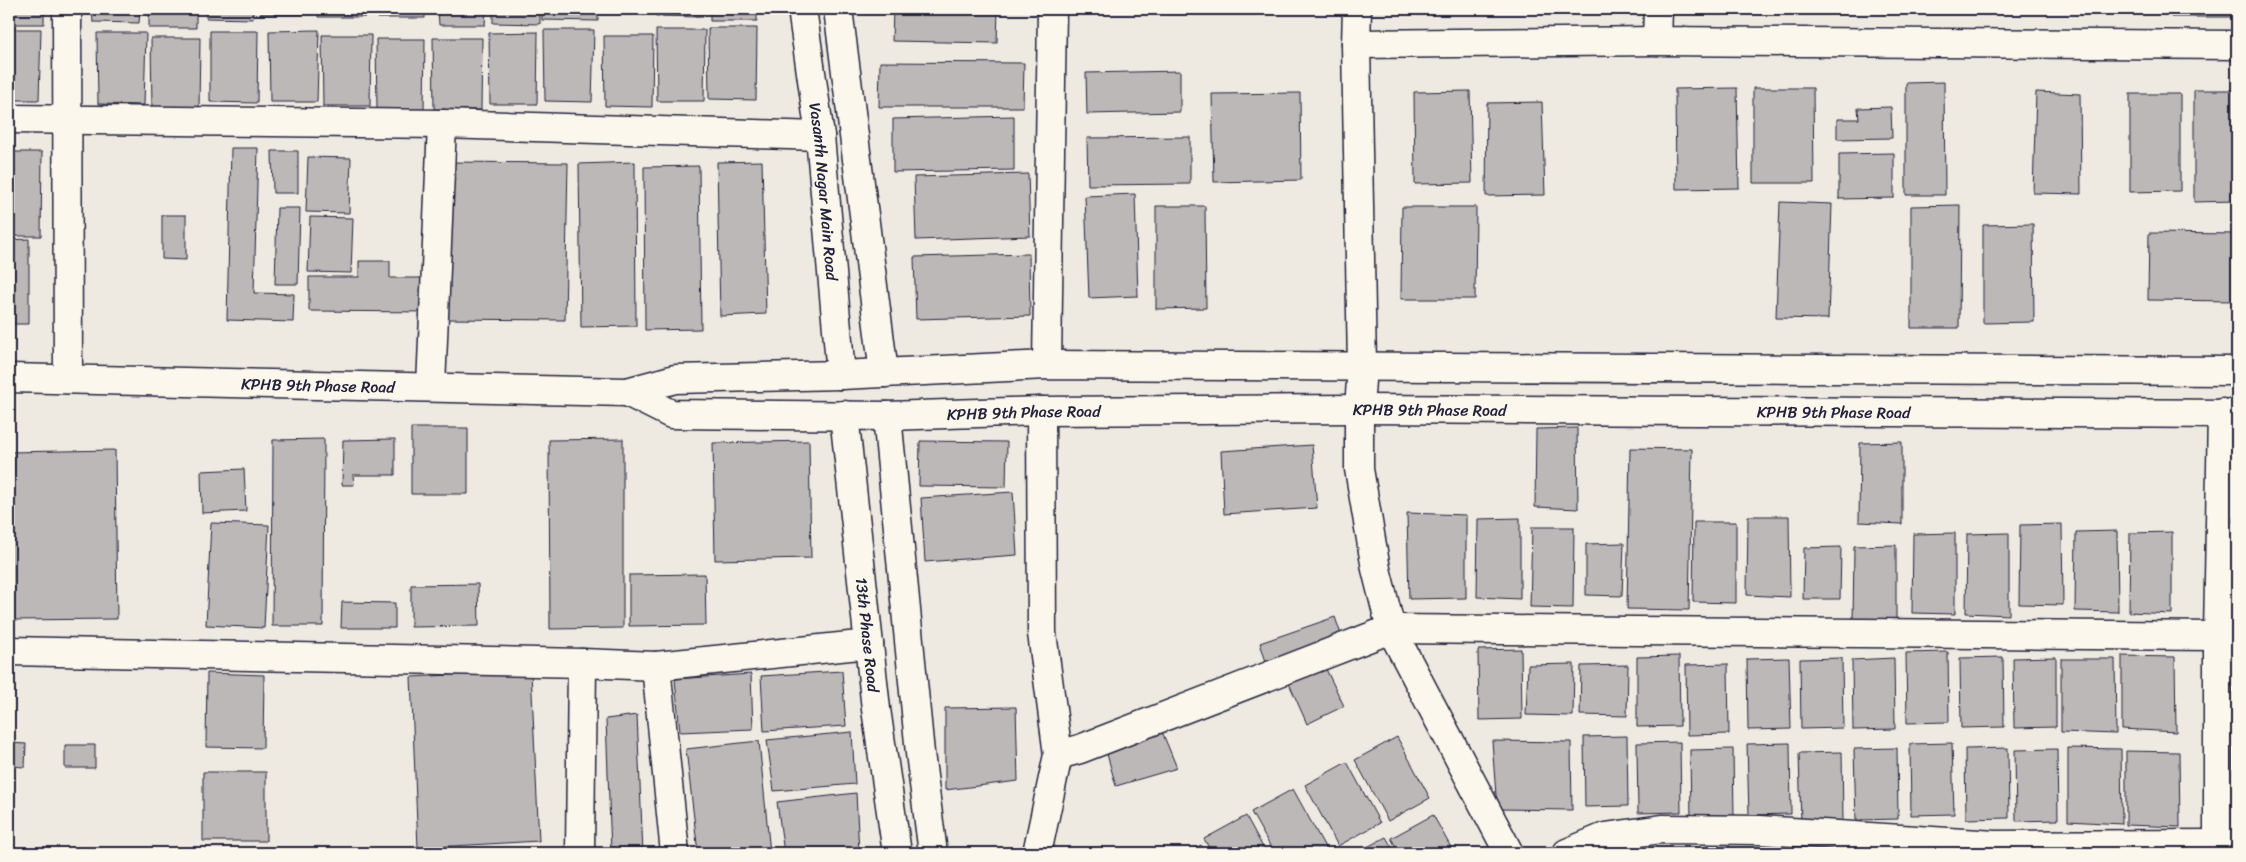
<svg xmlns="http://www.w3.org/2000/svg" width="2246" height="862" font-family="Sriracha,sans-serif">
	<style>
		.building { fill: #bcb8b8; stroke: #22223b }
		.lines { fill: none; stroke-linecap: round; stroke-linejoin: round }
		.minor-casing { stroke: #22223b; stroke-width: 31 }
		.minor { stroke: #fbf7ec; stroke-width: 28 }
		.labels { text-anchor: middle; stroke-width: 4.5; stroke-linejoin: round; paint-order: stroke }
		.street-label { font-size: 16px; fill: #22223b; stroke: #fbf7ec }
	</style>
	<rect width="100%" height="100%" fill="#eeeae2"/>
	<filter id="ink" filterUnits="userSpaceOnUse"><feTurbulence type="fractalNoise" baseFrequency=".02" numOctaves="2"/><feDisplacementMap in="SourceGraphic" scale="10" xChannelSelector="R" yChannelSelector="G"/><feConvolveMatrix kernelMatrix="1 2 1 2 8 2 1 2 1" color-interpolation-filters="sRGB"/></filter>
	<g filter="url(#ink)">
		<!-- building -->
		<path class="building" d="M9,9H44V24H9Z
			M92,9H140L139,23L93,22Z
			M149,9H196V28H149Z
			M206,9H253V19L206,18Z
			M261,9H309V14H261Z
			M318,9H365V17H318Z
			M378,9H425V18H378Z
			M438,9H486L485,25H439Z
			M493,9H540V24L493,23Z
			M542,9H598V21L542,20Z
			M602,9H649V14H602Z
			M656,9H703V17L656,16Z
			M710,9H757V21H710Z
			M893,9H998L997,43L892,41Z
			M2171,9H2237V17H2171Z
			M708,28H757L756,100L709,99Z
			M9,29H41L39,100H9Z
			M319,30L317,102H270L269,31Z
			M544,30H594L592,102L545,101Z
			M656,30H705L704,101H657Z
			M210,31H258L257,103L210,102Z
			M538,32L537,104H490L489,33Z
			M97,33H146L144,105L98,104Z
			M322,35H371L370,106H323Z
			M604,36H653L652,107L605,106Z
			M151,38H200L199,109H152Z
			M433,38H482L481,110L434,109Z
			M376,39H425L424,110H377Z
			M880,62L1024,63L1023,107H879Z
			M1180,71V112L1087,114L1086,73Z
			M1944,82L1945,195H1906V83Z
			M1737,88L1739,188L1676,189L1675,89Z
			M1753,88H1813L1814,183H1753Z
			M2194,90H2237V201L2194,202Z
			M1470,91L1472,183L1415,184L1414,92Z
			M2036,92L2080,94L2081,194L2033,193Z
			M1300,93L1301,180L1214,182L1212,94Z
			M2130,94H2180V191L2130,192Z
			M1542,102L1545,195L1486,196L1487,103Z
			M1891,107L1892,138L1837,139V119H1859L1858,108Z
			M1014,116V170L893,172V119Z
			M1190,137V184L1088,185L1087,138Z
			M231,148H258L254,293L294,294L293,322L227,320Z
			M272,151H298V193H273Z
			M9,152H42L41,236H9Z
			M1894,153V198L1839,199V154Z
			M308,157L351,158L349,213L306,212Z
			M762,161L766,314L720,316L717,162Z
			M444,162L568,163L565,320L441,319Z
			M635,162L636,326L581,327L579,164Z
			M699,166L701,329L645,330L644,167Z
			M1028,174L1030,236L916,240L914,177Z
			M1135,194L1138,296L1089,298L1085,196Z
			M1780,202L1832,204L1828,319L1776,318Z
			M1960,205L1959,328H1911V206Z
			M1156,206H1205L1206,308L1156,309Z
			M1402,207H1476L1475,299H1401Z
			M277,208H300L298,284H275Z
			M162,215H186V260L162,259Z
			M310,217L353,218L351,273L308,272Z
			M2033,224L2034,322L1983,323V225Z
			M2149,233L2237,234V301L2148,300Z
			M29,239V324H9V240Z
			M1029,254L1030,316L916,319L914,257Z
			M359,261H390V278H428L427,312L309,311V277H359Z
			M411,428H468V494H411Z
			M1577,428L1578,509L1535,507L1536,429Z
			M324,439L323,626H272L273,440Z
			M395,439V475H353L354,485H342L343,440Z
			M623,439V628L550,629L549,440Z
			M809,441L811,558L715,560L713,443Z
			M920,441L1007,442L1006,487L919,486Z
			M1902,442V524L1859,522L1860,443Z
			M1312,445L1317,508L1224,514L1221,451Z
			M1630,448L1692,449L1689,610L1627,609Z
			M115,450L117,619L9,620V452Z
			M244,469L246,511L202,513L201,471Z
			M1013,492L1017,555L925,562L921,498Z
			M1407,513L1466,515V598L1409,599Z
			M1748,516H1789L1790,597L1747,595Z
			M1520,518V599L1477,597L1478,519Z
			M1694,522H1736V603L1693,602Z
			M211,523L269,525L264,628L206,625Z
			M2062,524L2063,605L2019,604L2020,525Z
			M2230,524L2237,525V575H2230Z
			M1532,527H1574L1573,608L1530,607Z
			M2117,531L2118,612L2075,611L2076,532Z
			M2172,532V614L2129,612L2130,533Z
			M1955,533V614L1912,613L1913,534Z
			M2009,533V615L1966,613L1967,534Z
			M1624,543L1622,596L1586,595V544Z
			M1896,545V626L1853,624L1854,546Z
			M1841,547L1840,599H1803L1804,548Z
			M705,574L706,625L629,626V575Z
			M478,584L479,626L411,627V585Z
			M2233,588H2237V631H2233Z
			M342,602L395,603V628H341Z
			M1335,617L1344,643L1268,668L1260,643Z
			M2227,640H2237V684L2227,683Z
			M1521,649L1522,719L1479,720L1478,650Z
			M1948,652L1949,722L1907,723L1906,653Z
			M1679,656L1680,726L1637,727V657Z
			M2122,656L2175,657L2176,732L2122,729Z
			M2003,657L2004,727L1961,728L1960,658Z
			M2056,657V727L2014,728L2013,658Z
			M1789,658L1791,729L1748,730L1747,659Z
			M1842,658L1843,728L1801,729L1800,659Z
			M1894,658L1895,729L1853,730L1852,660Z
			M2061,659H2115L2116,734L2061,732Z
			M1574,664L1573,716L1526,715L1528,665Z
			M1728,664L1729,734L1687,735L1686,665Z
			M1324,665L1344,706L1307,724L1287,679Z
			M1628,665L1627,716L1580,715L1581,666Z
			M531,671L539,841L418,848L411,677Z
			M842,671L846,726L764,731L761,676Z
			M207,673L264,675L263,748L206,747Z
			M751,674L753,729L680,732L675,679Z
			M2230,695H2237V738H2230Z
			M1016,707L1018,781L945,790V708Z
			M637,715L643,853H611L606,719Z
			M1161,729L1177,768L1116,786L1105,747Z
			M852,732L855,784L774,791L767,740Z
			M1627,736L1628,806L1585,807L1584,737Z
			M1397,737L1430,798L1388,821L1355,760Z
			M759,741L770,853H698L686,749Z
			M1492,741L1571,742L1572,810L1497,809Z
			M1680,742L1681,812L1638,813L1637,743Z
			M9,743L26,744L25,767L9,766Z
			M1790,743L1791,814L1749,815L1747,744Z
			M1952,743L1954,814L1911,815L1910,744Z
			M65,745H95V768H65Z
			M1897,748L1898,819L1856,820L1854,749Z
			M2008,748L2009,818L1966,819L1965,749Z
			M2068,748L2121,749L2122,824L2068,821Z
			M2232,748H2237V797H2231Z
			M1733,749L1734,819L1691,820L1690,750Z
			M2057,749L2058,820L2016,821L2015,750Z
			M2126,751L2179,752L2180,827L2126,825Z
			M1842,752L1843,822L1801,823L1799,753Z
			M1347,762L1380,823L1338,846L1305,785Z
			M203,772H266V841H203Z
			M1293,789L1326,849L1319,853H1274L1251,812Z
			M856,793L859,853H784L777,802Z
			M2232,813H2237V851H2230Z
			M1433,815L1454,853H1399L1391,838Z
			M1246,816L1266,853H1212L1204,839Z
			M1386,837L1395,853H1356Z
			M1630,838L1639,853H1598Z
			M1725,838L1733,853H1691Z
			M1201,845L1206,853H1186Z"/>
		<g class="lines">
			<defs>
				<g id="minor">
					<path d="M67,9L68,379"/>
					<path id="s1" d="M802,9L820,136L841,375"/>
					<path d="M838,9L884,373"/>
					<path d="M1357,9L1356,44L1657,41"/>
					<path d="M1658,9L1657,41L2237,45"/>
					<path d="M9,119L442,124L820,136"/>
					<path d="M1047,365L1052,9"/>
					<path id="s2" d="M9,378L627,392L675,379L841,375L1047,365L2237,371"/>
					<path d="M431,387L442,124"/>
					<path id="s3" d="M627,392L671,414L887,416L1041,411L1359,409L2237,414"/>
					<path id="s4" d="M844,415L876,709L897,853"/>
					<path d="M887,416L920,753L933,853"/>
					<path d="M9,651L582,663"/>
					<path d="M656,666L675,853"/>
					<path d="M1058,755L1080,749L1391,629L1376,569L1359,469V409L1362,366L1356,44"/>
					<path d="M580,853L582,663L656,666L869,644"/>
					<path d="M1037,853L1058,755L1042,633L1041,411"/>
					<path d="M1509,853L1391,629L2218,636"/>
					<path d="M1567,853L1605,837L1662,829L1760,830L1995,845L2217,844"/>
					<path d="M2218,853V636L2222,413"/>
				</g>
			</defs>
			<!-- minor casing -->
			<use href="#minor" class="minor-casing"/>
			<!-- minor -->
			<use href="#minor" class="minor"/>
		</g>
	</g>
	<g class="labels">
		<!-- street labels -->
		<g class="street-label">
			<text dy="6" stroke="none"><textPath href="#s1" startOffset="184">Vasanth Nagar Main Road</textPath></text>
			<text dy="6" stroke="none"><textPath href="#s2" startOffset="309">KPHB 9th Phase Road</textPath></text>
			<text dy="6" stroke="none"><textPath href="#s3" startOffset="808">KPHB 9th Phase Road</textPath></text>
			<text dy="6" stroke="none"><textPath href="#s3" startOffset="1212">KPHB 9th Phase Road</textPath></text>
			<text dy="6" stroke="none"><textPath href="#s3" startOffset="402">KPHB 9th Phase Road</textPath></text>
			<text dy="6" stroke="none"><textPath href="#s4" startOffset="221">13th Phase Road</textPath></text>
		</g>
	</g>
	<!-- margin -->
	<rect width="2246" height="862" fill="none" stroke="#fbf7ec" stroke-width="30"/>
	<rect x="15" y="15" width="2216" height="832" fill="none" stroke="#22223b" stroke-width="2" filter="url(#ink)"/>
</svg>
